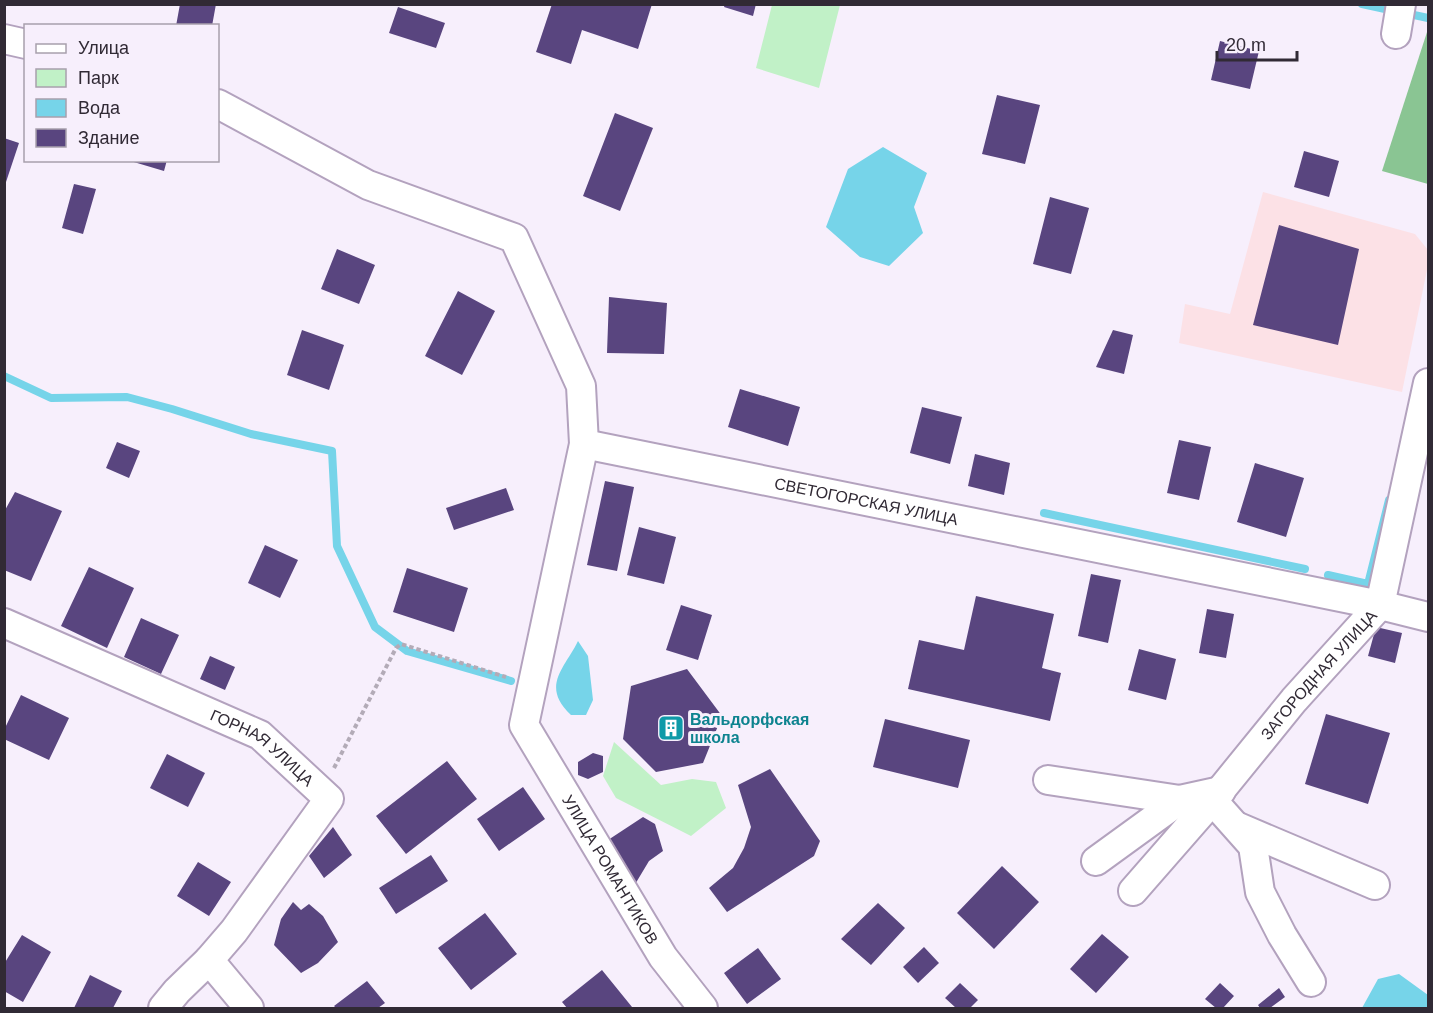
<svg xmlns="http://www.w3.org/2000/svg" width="1433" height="1013" font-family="Arial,sans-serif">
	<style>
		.commercial { fill: #fce1e6 }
		.green { fill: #c1f1c7 }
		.forest { fill: #8ac593 }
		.water { fill: #76d4e9 }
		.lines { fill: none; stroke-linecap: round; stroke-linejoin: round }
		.stream { stroke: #76d4e9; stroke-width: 8 }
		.building { fill: #59457f }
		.minor-casing { stroke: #b3a2be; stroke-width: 32 }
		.path { stroke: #b3abb7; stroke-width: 4; stroke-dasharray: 4.5 3; stroke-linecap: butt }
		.minor { stroke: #fff; stroke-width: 28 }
		.labels { text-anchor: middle; stroke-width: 6; stroke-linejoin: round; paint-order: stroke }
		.street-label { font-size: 16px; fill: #312a35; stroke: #f7effc }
		.culture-label { font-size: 16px; font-weight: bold; fill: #0d838f; stroke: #f7effc; text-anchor: start }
	</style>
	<rect width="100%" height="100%" fill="#f7effc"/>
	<!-- commercial -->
	<path class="commercial" d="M1263,192L1415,234L1428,250V265L1402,392L1179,343L1185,304L1230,314Z"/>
	<!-- green -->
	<path class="green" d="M772,5H840L819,88L756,68Z
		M614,742L661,785L692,779L716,782L726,808L691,836L616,798L603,776Z"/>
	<!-- forest -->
	<path class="forest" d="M1428,29V184L1382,171Z"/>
	<!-- water -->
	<path class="water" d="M883,147L927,173L914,207L923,233L889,266L860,257L826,227L848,169Z
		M578,641L588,656L593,700L586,715H571C540,686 565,668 578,641Z
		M1399,974L1428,995V1008H1362L1378,979Z"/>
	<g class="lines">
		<!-- stream -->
		<path class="stream" d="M1362,4L1385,9
			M1414,15L1428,18
			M4,376L51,398L127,397L172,409L251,434L332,451L337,546L375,627L407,651L511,681
			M1044,513L1305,569
			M1328,575L1368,584L1389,500"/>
	</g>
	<!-- building -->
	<path class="building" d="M180,4H216L212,26H176Z
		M552,4H652L638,49L582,30L571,64L536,52Z
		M725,4H756L753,16L724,7Z
		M398,7L445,23L436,48L389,33Z
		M1220,41L1259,51L1250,89L1211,80Z
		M997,95L1040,105L1025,164L982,154Z
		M615,113L653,128L620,211L583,196Z
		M4,138L19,143L5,185H4Z
		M1304,151L1339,161L1329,197L1294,187Z
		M127,160H167L164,171Z
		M74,184L96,189L83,234L62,228Z
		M1050,197L1089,208L1071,274L1033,264Z
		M1279,225L1359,249L1338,345L1253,325Z
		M337,249L375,265L359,304L321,289Z
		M458,291L495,311L462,375L425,356Z
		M609,297L667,303L664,354L607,353Z
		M302,330L344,345L329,390L287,375Z
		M1113,330L1133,335L1124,374L1096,367Z
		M740,389L800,407L788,446L728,427Z
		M922,407L962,417L950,464L910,453Z
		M1179,440L1211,447L1199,500L1167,493Z
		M117,442L140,451L129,478L106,468Z
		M975,454L1010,463L1004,495L968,486Z
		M1255,463L1304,478L1286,537L1237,522Z
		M605,481L634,487L617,571L587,565Z
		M506,488L514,510L454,530L446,508Z
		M15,492L62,511L31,581L4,570V512Z
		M639,527L676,537L664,584L627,575Z
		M265,545L298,560L280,598L248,583Z
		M89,567L134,588L107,648L61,626Z
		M407,568L468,588L454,632L393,612Z
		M1091,574L1121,580L1108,643L1078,636Z
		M976,596L1054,614L1042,668L1061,673L1050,721L908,689L919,640L964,650Z
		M681,605L712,615L698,660L666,650Z
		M1207,609L1234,614L1226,658L1199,653Z
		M141,618L179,635L161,674L124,657Z
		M1376,627L1402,633L1395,663L1368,656Z
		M1139,649L1176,659L1166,700L1128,690Z
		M210,656L235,667L225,690L200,679Z
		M687,669L722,716L703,763L656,772L623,739L631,686Z
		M21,695L69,718L49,760L4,739V730Z
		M1326,714L1390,733L1368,804L1305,784Z
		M885,719L970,740L958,788L873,767Z
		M593,753L603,756V772L588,779L578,775V762Z
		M167,754L205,773L188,807L150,788Z
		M447,761L477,799L406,854L376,816Z
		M770,769L820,841L814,856L727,912L709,888L733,868L744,848L751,827L738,785Z
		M523,787L545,819L499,851L477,819Z
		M643,817L655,824L663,851L649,861L634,886L605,842Z
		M333,827L352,855L324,878L309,856Z
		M431,855L448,881L396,914L379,888Z
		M198,862L231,882L209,916L177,896Z
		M1002,866L1039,902L994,949L957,913Z
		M293,902L301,910L309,904L323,916L338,942L318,963L301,973L274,945L281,919Z
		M878,903L905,928L871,965L841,939Z
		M485,913L517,954L471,990L438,948Z
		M1102,934L1129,957L1096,993L1070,969Z
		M22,935L51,952L23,1002L4,991V964Z
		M924,947L939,963L918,983L903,967Z
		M758,948L781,979L747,1004L724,973Z
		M602,970L632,1007L567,1008L562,1002Z
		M90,975L122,991L113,1008H74Z
		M367,981L385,1003L378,1008H336L334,1006Z
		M960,983L978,1000L970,1008H956L945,998Z
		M1220,983L1234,996L1223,1008H1216L1205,999Z
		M1279,988L1285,997L1270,1008H1260L1258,1005Z"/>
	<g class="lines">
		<defs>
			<g id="minor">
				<path d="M1396,34L1401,4"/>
				<path d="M4,39L26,44"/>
				<path id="s1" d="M218,104L368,185L514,238L581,386L584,444L524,725L663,957L703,1008"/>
				<path id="s2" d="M584,444L1380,605L1428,617"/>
				<path id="s3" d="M4,623L260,735L329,799L234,931L209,960L249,1008"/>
				<path d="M1048,780L1180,800"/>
				<path d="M1213,801L1253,846L1260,892L1282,935L1311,982"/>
				<path d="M1238,827L1375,885"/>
				<path d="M1096,861L1180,800L1221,791"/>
				<path id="s4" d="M1133,891L1216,796L1294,700L1380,605L1428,383"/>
				<path d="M163,1008L177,991L209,960"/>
			</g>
		</defs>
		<!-- minor casing -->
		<use href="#minor" class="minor-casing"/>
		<!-- path -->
		<path class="path" d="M334,768L396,648L401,644L506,677"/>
		<!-- minor -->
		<use href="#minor" class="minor"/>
	</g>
	<!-- icons -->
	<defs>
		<symbol id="building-square" viewBox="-11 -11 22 22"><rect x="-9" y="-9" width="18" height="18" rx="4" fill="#0f9aa8" stroke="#f7effc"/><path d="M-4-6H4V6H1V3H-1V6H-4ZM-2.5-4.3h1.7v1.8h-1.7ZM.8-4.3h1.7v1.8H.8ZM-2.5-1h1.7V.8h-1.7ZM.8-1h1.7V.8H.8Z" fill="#fff"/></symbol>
	</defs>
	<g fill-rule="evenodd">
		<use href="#building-square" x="656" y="713" width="30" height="30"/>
	</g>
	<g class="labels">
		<!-- street labels -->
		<g class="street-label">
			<text dy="6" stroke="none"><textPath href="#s2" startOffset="288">СВЕТОГОРСКАЯ УЛИЦА</textPath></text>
			<text dy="6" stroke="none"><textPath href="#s4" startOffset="285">ЗАГОРОДНАЯ УЛИЦА</textPath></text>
			<text dy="6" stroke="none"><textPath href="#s3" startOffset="288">ГОРНАЯ УЛИЦА</textPath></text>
			<text dy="6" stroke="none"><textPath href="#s1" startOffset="1002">УЛИЦА РОМАНТИКОВ</textPath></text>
		</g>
		<!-- culture labels -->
		<g class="culture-label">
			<text x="690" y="725">Вальдорфская<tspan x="690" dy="18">школа</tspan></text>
		</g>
	</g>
	<!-- border -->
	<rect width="1433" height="1013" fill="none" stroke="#312a35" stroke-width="12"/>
	<!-- legend -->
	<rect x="24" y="24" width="195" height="138" fill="#f7effc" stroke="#a8a0ac" stroke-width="1.5"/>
	<rect x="36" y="44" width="30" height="9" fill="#ffffff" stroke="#a8a0ac" stroke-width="1.5"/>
	<text x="78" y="54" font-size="18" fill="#312a35">Улица</text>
	<rect x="36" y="69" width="30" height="18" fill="#c1f1c7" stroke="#a8a0ac" stroke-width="1.5"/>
	<text x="78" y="84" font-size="18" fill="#312a35">Парк</text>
	<rect x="36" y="99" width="30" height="18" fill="#76d4e9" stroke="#a8a0ac" stroke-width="1.5"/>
	<text x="78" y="114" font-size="18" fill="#312a35">Вода</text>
	<rect x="36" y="129" width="30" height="18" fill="#59457f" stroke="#a8a0ac" stroke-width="1.5"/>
	<text x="78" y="144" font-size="18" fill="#312a35">Здание</text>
	<!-- scale -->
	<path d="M1217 51v9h80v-9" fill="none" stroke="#312a35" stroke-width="3"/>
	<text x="1226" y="51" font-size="18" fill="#312a35" stroke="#f7effc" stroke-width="4.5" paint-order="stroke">20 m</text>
</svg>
